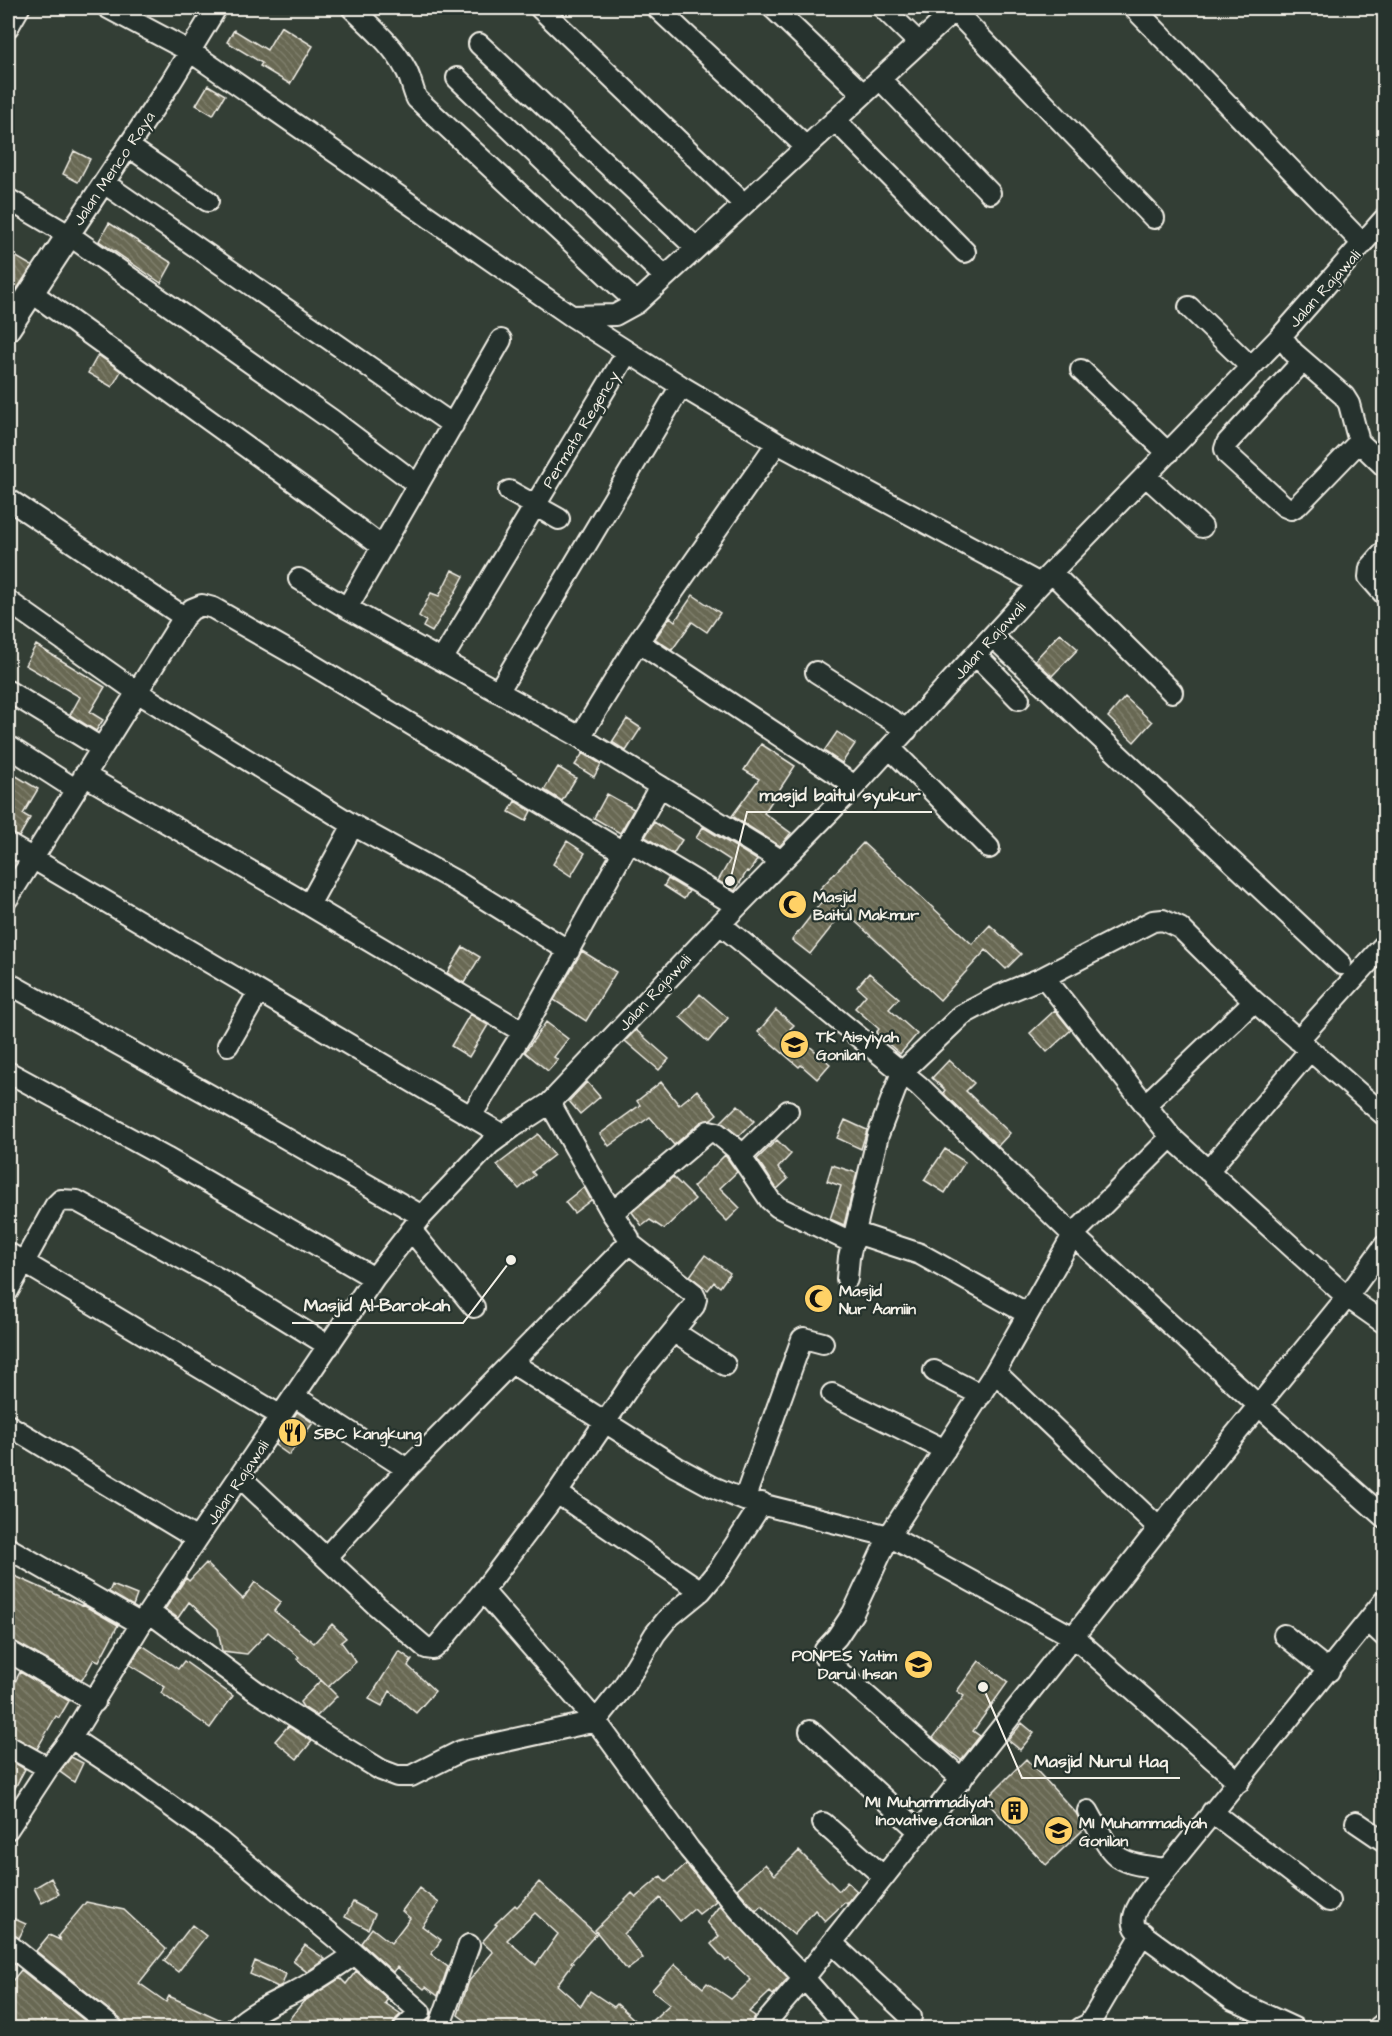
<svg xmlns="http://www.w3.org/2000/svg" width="1392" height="2036" font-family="'Architects Daughter',sans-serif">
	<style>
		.building { fill: url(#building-back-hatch); stroke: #f4f1e8; stroke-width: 1.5; fill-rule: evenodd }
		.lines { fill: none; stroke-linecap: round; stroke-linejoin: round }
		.minor-casing { stroke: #f4f1e8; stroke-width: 24 }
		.major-casing { stroke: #f4f1e8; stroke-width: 28 }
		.minor { stroke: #26332d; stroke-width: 20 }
		.major { stroke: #26332d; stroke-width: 24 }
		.labels { text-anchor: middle; stroke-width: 4.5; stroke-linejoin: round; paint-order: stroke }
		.street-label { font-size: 16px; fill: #f4f1e8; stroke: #26332d }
		.poi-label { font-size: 16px; font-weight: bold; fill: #f4f1e8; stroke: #26332d; text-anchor: start }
		.leader { fill: none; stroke: #f4f1e8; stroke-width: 2 }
		.callout-dot { fill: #f4f1e8; stroke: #26332d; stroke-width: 2 }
		.callout-label { font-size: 18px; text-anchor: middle; font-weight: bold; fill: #f4f1e8; stroke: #26332d; stroke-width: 4.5; stroke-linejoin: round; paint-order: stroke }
	</style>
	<defs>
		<pattern id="building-back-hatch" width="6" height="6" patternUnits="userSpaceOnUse" patternTransform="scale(1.5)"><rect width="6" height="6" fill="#686853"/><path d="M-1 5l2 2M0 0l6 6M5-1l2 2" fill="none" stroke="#7e7e6c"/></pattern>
	</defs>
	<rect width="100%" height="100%" fill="#333e35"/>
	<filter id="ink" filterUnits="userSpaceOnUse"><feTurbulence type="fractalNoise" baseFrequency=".0167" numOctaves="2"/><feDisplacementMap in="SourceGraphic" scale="12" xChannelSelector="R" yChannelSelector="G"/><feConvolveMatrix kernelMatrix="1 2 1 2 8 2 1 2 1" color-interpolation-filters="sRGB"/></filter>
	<g filter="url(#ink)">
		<!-- building -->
		<path class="building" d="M281,26L313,46L290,84L260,66L262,63L227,42L234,30L267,50Z
			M208,85L225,95L213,115L196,105Z
			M74,151L90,159L78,182L63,174Z
			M109,223L172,263L161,283L99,241Z
			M8,252L32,266L8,303Z
			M98,355L121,371L112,387L88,373Z
			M452,570L464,576L450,602L432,632L423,627L426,621L419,616L431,593L439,596Z
			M693,595L720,613L707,632L692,622L672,650L655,639L670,617L675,621Z
			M1060,633L1078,649L1052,676L1035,660Z
			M36,645L105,687L90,712L103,720L96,731L70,715L80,697L25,665Z
			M1125,697L1152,722L1134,742L1108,717Z
			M627,719L641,728L626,751L612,742Z
			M837,732L855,744L842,763L824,751Z
			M761,744L795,766L764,813L791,833L780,846L732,816L759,779L744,770Z
			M583,753L601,764L594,777L575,765Z
			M558,767L576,778L562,801L544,790Z
			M8,771L38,789L23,814L30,818L19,837L8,832Z
			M607,794L634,809L620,833L594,818Z
			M515,801L531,811L526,821L509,812Z
			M654,822L682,840L673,854L645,837Z
			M703,827L757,860L749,872L747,871L735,891L718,881L730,860L696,838Z
			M567,841L585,853L571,876L553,864Z
			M863,843L972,944L990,925L1021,954L1006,969L986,950L940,1000L844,911L810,954L792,940L827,895L820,889Z
			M668,879L689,891L684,899L664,886Z
			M463,947L480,957L464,983L447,973Z
			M582,951L616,972L586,1021L554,1000Z
			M869,973L899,998L889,1009L917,1034L900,1054L876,1033L879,1029L855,1008L866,995L857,987Z
			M700,994L728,1018L708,1042L680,1017Z
			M776,1010L794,1025L790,1029L830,1064L817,1079L801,1065L799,1067L758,1032Z
			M1055,1010L1071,1030L1047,1052L1030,1033Z
			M470,1014L488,1025L469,1057L451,1046Z
			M546,1022L568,1039L554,1057L558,1060L548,1071L525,1052Z
			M636,1030L669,1059L659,1070L625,1041Z
			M949,1060L974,1083L966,1091L1010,1133L998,1146L943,1093L945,1090L932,1078Z
			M587,1082L600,1097L580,1114L569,1101Z
			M661,1082L679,1105L697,1090L717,1114L711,1119L701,1122L674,1145L650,1117L609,1146L600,1134L640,1105L637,1101Z
			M738,1105L754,1121L739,1136L721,1122Z
			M845,1120L867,1130L861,1149L837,1138Z
			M538,1134L554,1155L532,1172L535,1175L519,1189L497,1165Z
			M777,1140L791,1154L778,1168L788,1179L777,1189L757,1159Z
			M945,1149L965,1162L945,1193L924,1180Z
			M725,1155L737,1172L720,1188L740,1208L727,1221L693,1187Z
			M832,1165L857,1173L844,1225L830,1219L841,1186L827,1181Z
			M673,1177L695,1199L664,1229L650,1220L642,1226L632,1212Z
			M584,1187L591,1200L574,1213L565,1202Z
			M705,1255L730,1273L720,1287L714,1282L708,1290L690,1276Z
			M297,1412L313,1423L289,1455L275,1445Z
			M206,1563L243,1599L255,1582L281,1602L274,1611L314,1643L332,1624L346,1638L341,1642L356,1662L328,1687L321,1680L337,1696L317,1716L303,1707L300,1702L321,1680L297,1659L299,1657L268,1632L247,1654L222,1651L218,1629L189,1602L178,1618L165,1609L186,1578L189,1581Z
			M8,1573L82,1606L83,1605L118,1625L99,1661L94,1659L82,1680L14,1641L8,1639V1632L11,1625L8,1621Z
			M112,1585L137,1595L133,1606L109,1592Z
			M142,1645L178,1669L184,1661L233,1696L210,1728L161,1693L165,1687L130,1665Z
			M399,1651L412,1660L408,1666L435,1691L416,1713L390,1691L382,1706L369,1699Z
			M979,1661L1008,1682L973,1731L980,1736L961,1760L933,1738L964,1696L957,1691Z
			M20,1672L69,1701L59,1718L56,1716L37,1749L8,1734V1696Z
			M1022,1723L1034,1733L1020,1750L1008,1740Z
			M288,1726L312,1741L297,1759L275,1741Z
			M71,1757L83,1763L74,1782L60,1772Z
			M8,1759L25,1769L8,1801Z
			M1026,1759L1076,1813L1084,1829L1046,1865L985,1800Z
			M799,1851L839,1891L847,1882L857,1891L847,1904L845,1902L825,1921L815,1910L794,1935L761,1906L756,1911L737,1889L765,1864L775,1875Z
			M686,1864L716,1901L699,1914L694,1909L680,1921L660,1898L624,1934L643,1958L627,1970L595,1930L632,1893L636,1897L661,1876L666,1882Z
			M51,1878L59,1894L42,1903L34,1888Z
			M539,1882L596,1934L571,1962L573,1963L557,1985L581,2006L590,1991L614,2007L617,2004L644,2028H476L458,2015L469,1981L493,1952L482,1942L497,1925L495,1924L515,1905L517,1907ZM535,1913L558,1934L536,1965L507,1940Z
			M419,1888L439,1903L422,1926L441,1940L431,1954L448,1967L438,1996L426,1987L424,1989L397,1967L393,1972L361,1943L372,1928L391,1943L410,1918L402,1911Z
			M86,1902L124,1910L166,1949L139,1983L166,2002L169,1996L225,2022L223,2028H125L120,2019L36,1951L49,1935L60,1940L58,1936Z
			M353,1902L375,1914L368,1929L345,1917Z
			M720,1905L788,1978L773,1995L770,1992L749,2012L755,2016L749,2028H644L670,2004L652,1990L675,1964L703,1988L707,1983L731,1999L751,1980L729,1959L726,1961L711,1944L719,1936L707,1922Z
			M8,1916L26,1924L19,1938L8,1932Z
			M192,1925L206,1936L178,1972L164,1961Z
			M305,1945L325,1959L307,1972L293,1961Z
			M255,1961L286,1974L282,1985L278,1987L250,1974Z
			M21,1970L94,2028H8V1986Z
			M356,1971L388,1999L385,2003L401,2014L395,2020L392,2028H282L303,2002L340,1978L346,1984Z"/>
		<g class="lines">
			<defs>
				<path id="minor" d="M108,8L191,52L570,315L681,386L777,443L1040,584
					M352,8C370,26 393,45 405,68C411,77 412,89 417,99L637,303
					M540,8L744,204
					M657,8L806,147
					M773,8L863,94
					M883,8L919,43
					M1134,8L1363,244
					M954,10L1154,218
					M8,27L19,8
					M479,44L696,248
					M457,78L665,277
					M880,79L990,193
					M835,120L965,252
					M128,146L208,201
					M104,183L453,425
					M8,199L69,235L332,420L418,485
					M69,235L171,82L216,8
					M31,292L313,495L381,546
					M1189,307L1251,367
					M572,316L615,315L637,303L957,8
					M1281,336L1293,352L1344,396L1349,404L1359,442L1384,466
					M1303,361L1227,443L1225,449L1228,455L1284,506L1291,509L1298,505L1359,442
					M1081,370L1168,453
					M1146,476L1202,527
					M509,491L559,519
					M8,499L184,617
					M1384,552L1370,568L1369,577L1384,594
					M1052,573L1172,692
					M299,579L347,608L580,737L638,642L777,443
					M8,601L137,692L353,825L459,883L569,951
					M347,608L501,340
					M993,637L1341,964
					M638,642L855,786
					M446,653L627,353
					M976,655L1019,699
					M816,672L907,730
					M8,691L101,748
					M498,692L681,386
					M580,737L782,861
					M8,746L75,789
					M890,748L989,848
					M84,775L309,905L523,1032
					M629,841L737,906
					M8,844L503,1135
					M8,898L184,617L192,609L202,605L213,608L306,661L623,852
					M309,905L353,825
					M720,924L919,1086L1073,1235L1258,1405L1384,1517
					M1044,977L1171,1137L1347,1297L1384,1323
					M8,983L208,1094L422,1216
					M1298,1040L1384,945
					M228,1045L258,993
					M8,1072L166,1158L374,1278
					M1145,1105L1254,1001
					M471,1116L523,1032L660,786
					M737,1151L770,1200L778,1207L853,1243
					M1208,1171L1310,1050
					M612,1213L709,1131L717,1133L741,1153L746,1152L788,1111
					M411,1230L474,1307
					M856,1233L920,1254L1028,1314
					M8,1253L281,1416
					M847,1279L849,1257L878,1135L902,1072L962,1015L998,996L1044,977L1153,921L1163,920L1180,928L1254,1001L1384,1115
					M8,1291L55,1206L61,1200L77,1201L225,1282L329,1346
					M674,1332L725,1365
					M512,1363L676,1467L713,1487L744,1500L889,1536L1075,1638L1239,1782
					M934,1371L981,1395
					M995,1372L1159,1528
					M832,1394L945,1450
					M294,1396L407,1469
					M8,1425L197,1539
					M240,1477L377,1606L426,1648L433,1649L439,1644L483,1591L557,1493L635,1378L694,1306L696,1299L693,1293L629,1243V1238L612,1213L550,1103
					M557,1493L701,1591
					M744,1500L802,1339L804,1338L823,1343
					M8,1548L141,1624
					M326,1557L407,1469L629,1243
					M483,1591L596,1721L689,1849L741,1912L804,1978L848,2028
					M149,1612L257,1692L332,1740L381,1770L397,1776H411L461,1751L596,1721L623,1687L655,1634L668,1618L701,1591L720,1568L762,1503
					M1368,1621L1384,1636
					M1284,1635L1329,1671
					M8,1651L95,1702
					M810,1731L920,1832
					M71,1738L130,1777L219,1841L355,1954
					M8,1746L48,1768
					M962,1779L828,1662L824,1656L825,1650L837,1637L853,1613L889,1536L995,1372L1073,1235L1171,1137
					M1088,1811C1115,1859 1110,1862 1167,1869
					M1212,1812L1329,1901
					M1356,1822L1384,1841
					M823,1823L884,1877
					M8,1829L48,1768L71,1738L141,1624L197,1539L374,1278L422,1216L490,1144L513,1127L550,1103L720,924L855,786L1040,584L1281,336L1384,219
					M832,1943L911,2017
					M8,1944L113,2028
					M235,2028C254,2011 273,2003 295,1992C316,1981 336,1967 355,1954L420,2012L404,2028
					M439,2028L469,1945
					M761,2028L804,1978L1159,1528L1347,1297L1384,1246
					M1081,2028L1089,2024L1097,2011L1143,1933
					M1294,2028L1233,2000L1137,1930C1123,1914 1157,1882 1167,1869L1384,1601
					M1378,2028L1384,2023"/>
				<path id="major" d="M8,328L69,235"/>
			</defs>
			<!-- minor casing -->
			<use href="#minor" class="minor-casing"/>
			<!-- major casing -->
			<use href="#major" class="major-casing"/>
			<!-- minor -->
			<use href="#minor" class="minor"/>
			<!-- major -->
			<use href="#major" class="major"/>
		</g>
	</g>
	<!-- icons -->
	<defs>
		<symbol id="mosque-disc" viewBox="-11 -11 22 22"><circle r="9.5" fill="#ffd166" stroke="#26332d"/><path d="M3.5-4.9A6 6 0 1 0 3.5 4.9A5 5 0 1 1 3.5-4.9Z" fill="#111"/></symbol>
		<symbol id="school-disc" viewBox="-11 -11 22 22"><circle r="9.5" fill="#ffd166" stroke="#26332d"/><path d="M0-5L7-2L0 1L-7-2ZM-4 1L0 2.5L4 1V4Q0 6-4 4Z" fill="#111"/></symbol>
		<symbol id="restaurant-disc" viewBox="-11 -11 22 22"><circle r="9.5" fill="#ffd166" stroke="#26332d"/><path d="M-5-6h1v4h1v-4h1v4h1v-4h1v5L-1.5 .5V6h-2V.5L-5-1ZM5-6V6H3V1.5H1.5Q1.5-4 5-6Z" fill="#111"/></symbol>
		<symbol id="building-disc" viewBox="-11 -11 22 22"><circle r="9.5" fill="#ffd166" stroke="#26332d"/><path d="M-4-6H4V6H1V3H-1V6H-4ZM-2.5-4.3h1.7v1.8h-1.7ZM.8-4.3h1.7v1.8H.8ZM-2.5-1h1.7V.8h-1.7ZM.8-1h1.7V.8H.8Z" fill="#111"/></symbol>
	</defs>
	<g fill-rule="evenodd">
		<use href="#mosque-disc" x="776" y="888" width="33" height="33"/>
		<use href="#school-disc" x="778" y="1028" width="33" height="33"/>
		<use href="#mosque-disc" x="802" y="1282" width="33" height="33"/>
		<use href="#restaurant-disc" x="276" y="1416" width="33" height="33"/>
		<use href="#school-disc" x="902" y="1648" width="33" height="33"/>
		<use href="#building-disc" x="998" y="1794" width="33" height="33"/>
		<use href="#school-disc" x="1042" y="1814" width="33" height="33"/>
	</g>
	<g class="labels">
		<!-- street labels -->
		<g class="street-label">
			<text transform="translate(113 168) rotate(-56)" y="6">Jalan Menco Raya</text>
			<text transform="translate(1324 288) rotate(-48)" y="6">Jalan Rajawali</text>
			<text transform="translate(580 429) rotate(-59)" y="6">Permata Regency</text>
			<text transform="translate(989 640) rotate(-48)" y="6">Jalan Rajawali</text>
			<text transform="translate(654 992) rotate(-47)" y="6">Jalan Rajawali</text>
			<text transform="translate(237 1482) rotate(-56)" y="6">Jalan Rajawali</text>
		</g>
		<!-- poi labels -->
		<g class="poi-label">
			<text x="813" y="902">Masjid<tspan x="813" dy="18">Baitul Makmur</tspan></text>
			<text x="816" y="1042">TK Aisyiyah<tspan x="816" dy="18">Gonilan</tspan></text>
			<text x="839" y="1296">Masjid<tspan x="839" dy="18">Nur Aamiin</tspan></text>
			<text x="314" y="1439">SBC kangkung</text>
			<text x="897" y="1661" text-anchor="end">PONPES Yatim<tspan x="897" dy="18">Darul Ihsan</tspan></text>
			<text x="993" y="1807" text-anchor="end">MI Muhammadiyah<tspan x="993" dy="18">Inovative Gonilan</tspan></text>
			<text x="1079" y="1828">MI Muhammadiyah<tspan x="1079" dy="18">Gonilan</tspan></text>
		</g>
	</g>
	<!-- callouts -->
	<path class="leader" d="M730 881L747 812H932M511 1260L463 1323H292M983 1687L1022 1778H1180"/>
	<g class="callout-dot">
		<circle cx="730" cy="881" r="6"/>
		<circle cx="511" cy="1260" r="6"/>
		<circle cx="983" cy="1687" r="6"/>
	</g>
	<g class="callout-label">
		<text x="840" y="801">masjid baitul syukur</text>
		<text x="377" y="1311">Masjid Al-Barokah</text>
		<text x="1101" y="1767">Masjid Nurul Haq</text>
	</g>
	<!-- margin -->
	<rect width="1392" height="2036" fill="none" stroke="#26332d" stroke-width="30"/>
	<rect x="15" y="15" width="1362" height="2006" fill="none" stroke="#f4f1e8" stroke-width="2" filter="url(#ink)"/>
</svg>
